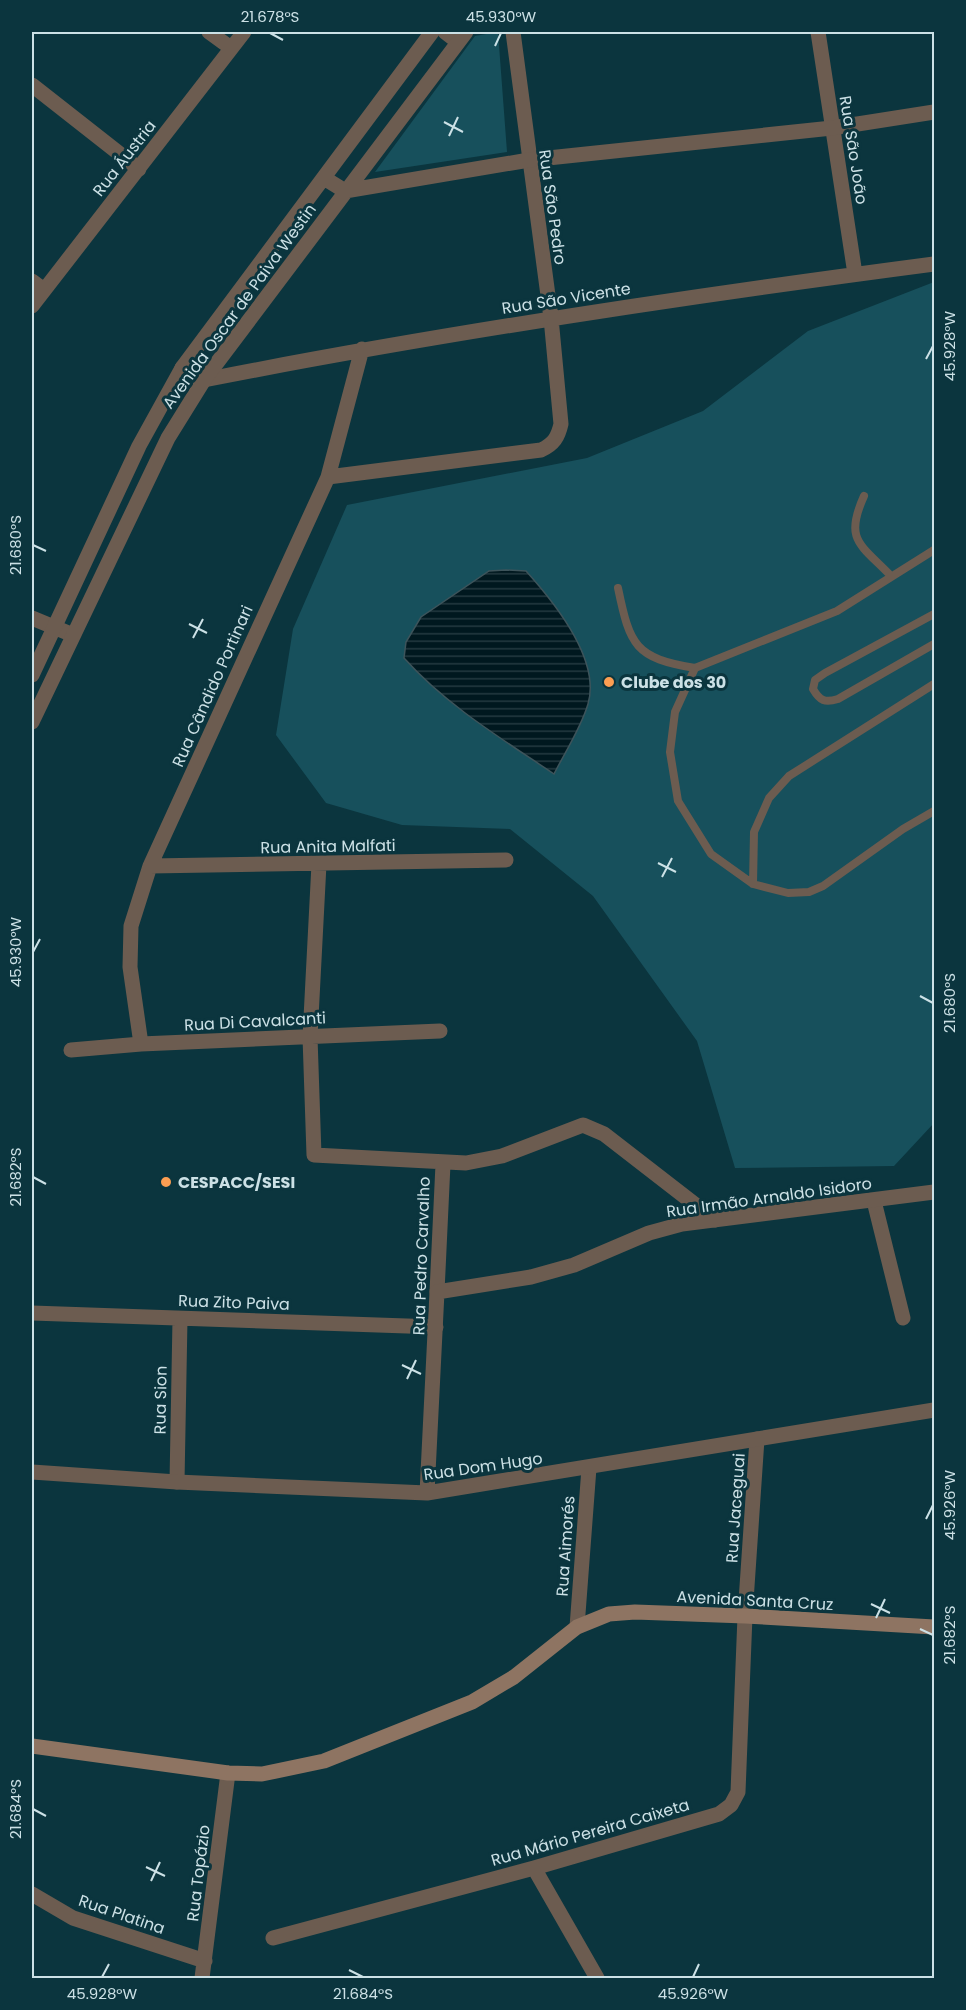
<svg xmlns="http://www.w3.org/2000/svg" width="966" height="2010" font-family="Poppins,sans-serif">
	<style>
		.green { fill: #17505c }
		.water { fill: url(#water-rules); stroke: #3d545b; stroke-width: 1.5 }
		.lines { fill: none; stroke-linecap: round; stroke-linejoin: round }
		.service { stroke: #6c5c50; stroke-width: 8 }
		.minor { stroke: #6c5c50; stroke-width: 15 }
		.tertiary { stroke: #6c5c50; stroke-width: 15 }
		.secondary { stroke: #8e7462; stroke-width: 15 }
		.ticks { fill: none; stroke: #cce1e6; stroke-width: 2 }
		.poi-dot { fill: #fc9e52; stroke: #0b353e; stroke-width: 2 }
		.labels { text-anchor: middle; stroke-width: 6; stroke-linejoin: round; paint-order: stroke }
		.street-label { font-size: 16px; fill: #cce1e6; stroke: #0b353e }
		.poi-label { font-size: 16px; font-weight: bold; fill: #cce1e6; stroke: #0b353e; text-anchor: start }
		.neatline { fill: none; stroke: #cce1e6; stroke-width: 2 }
		.ticks-label { font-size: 15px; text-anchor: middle; fill: #cce1e6 }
	</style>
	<defs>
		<pattern id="water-rules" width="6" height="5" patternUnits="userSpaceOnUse" patternTransform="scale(1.5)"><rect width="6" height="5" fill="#00181f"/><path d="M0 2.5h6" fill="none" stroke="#243940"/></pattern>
	</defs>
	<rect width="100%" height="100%" fill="#0b353e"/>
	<!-- green -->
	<path class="green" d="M498,32L507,152L375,172L475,36Z
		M934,282V1123L894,1166L735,1168L697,1041L593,896L510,829L402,825L326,803L276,735L293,629L347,505L587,458L703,411L808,331Z"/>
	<!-- water -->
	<path class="water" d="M506,570L526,571C554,602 601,660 588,704C581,728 565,752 554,774C502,739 446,705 404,658L406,642L421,617L489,571Z"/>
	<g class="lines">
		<!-- service -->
		<path class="service" d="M864,496C844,540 860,544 890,575
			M934,550L837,611L695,668L675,712L670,752L678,801L711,854L753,884L788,893L809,892L823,886L903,829L934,811
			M618,588C630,646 635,658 695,668
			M934,614L825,673L815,680L813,689C820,701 825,703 838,699L934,644
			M753,884L754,832L769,798L789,776L934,684"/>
		<!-- minor -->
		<path class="minor" d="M209,32L231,48
			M445,32L458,42
			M818,32L855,274
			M32,85L139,169
			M32,281L44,290
			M32,306L244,32
			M182,368L204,380C446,332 690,296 934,264
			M328,477L541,450C554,444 558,437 561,424L551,318L513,32
			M32,618L73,635
			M319,864L310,1037L314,1155L466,1163L502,1156L583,1125L604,1134L715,1220
			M150,866L506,860
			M141,1044L130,967L131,926L150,866L328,477L362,349
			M71,1050L141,1044L440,1031
			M874,1201L903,1318
			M437,1292L443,1164
			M32,1313L436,1327
			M177,1482L180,1319
			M577,1627L589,1468
			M534,1868L597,1978
			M32,1894L73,1918L205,1961
			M273,1938L534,1868L719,1814L731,1805L738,1792L745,1616L757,1439
			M202,1978L228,1773"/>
		<!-- tertiary -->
		<path class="tertiary" d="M324,178L345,191L529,160L832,128L934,112
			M32,675L139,446L182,368L432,32
			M32,722L168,438L204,380L466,32
			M32,1472L177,1482L427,1493L934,1410
			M427,1493L437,1292L531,1277L574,1265L649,1233L682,1224L934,1192"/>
		<!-- secondary -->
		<path class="secondary" d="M32,1746L228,1773L262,1774L324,1761L472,1702L514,1677L577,1627L609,1614L635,1612L745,1616L934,1627"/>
	</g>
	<!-- ticks -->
	<path class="ticks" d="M270,33L283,40M495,46L501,33M444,122L463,132M449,136L458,117M926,359L933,346M33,545L46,551M189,624L207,633M193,638L203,619M658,863L676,872M662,877L672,858M33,952L40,939M920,996L933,1003M33,1177L46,1184M402,1365L421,1374M407,1379L416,1360M926,1519L933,1505M871,1604L890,1613M876,1618L885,1599M920,1629L933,1635M33,1809L46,1816M146,1867L165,1876M151,1881L160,1862M349,1970L363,1977M102,1977L109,1964M693,1977L699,1964"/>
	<!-- markers -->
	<g class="poi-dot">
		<circle cx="609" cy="682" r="6"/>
		<circle cx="166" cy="1182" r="6"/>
	</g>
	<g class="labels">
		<!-- street labels -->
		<g class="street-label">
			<text transform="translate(854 150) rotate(81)" y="6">Rua São João</text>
			<text transform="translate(124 158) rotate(-52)" y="6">Rua Áustria</text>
			<text transform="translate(553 207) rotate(82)" y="6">Rua São Pedro</text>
			<text transform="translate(566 298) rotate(-9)" y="6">Rua São Vicente</text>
			<text transform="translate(239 306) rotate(-54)" y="6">Avenida Oscar de Paiva Westin</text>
			<text transform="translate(212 686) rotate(-66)" y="6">Rua Cândido Portinari</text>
			<text transform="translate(328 846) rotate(-1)" y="6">Rua Anita Malfati</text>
			<text transform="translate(255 1021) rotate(-3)" y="6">Rua Di Cavalcanti</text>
			<text transform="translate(769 1197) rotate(-8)" y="6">Rua Irmão Arnaldo Isidoro</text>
			<text transform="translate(421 1256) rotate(-88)" y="6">Rua Pedro Carvalho</text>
			<text transform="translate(234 1302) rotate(2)" y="6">Rua Zito Paiva</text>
			<text transform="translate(160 1400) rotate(-89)" y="6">Rua Sion</text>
			<text transform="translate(483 1466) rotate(-8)" y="6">Rua Dom Hugo</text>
			<text transform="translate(735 1508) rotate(-86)" y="6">Rua Jaceguai</text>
			<text transform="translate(565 1546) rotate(-86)" y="6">Rua Aimorés</text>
			<text transform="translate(755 1600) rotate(3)" y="6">Avenida Santa Cruz</text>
			<text transform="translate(590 1832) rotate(-16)" y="6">Rua Mário Pereira Caixeta</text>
			<text transform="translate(198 1873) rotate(-83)" y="6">Rua Topázio</text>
			<text transform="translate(122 1914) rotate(19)" y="6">Rua Platina</text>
		</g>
		<!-- poi labels -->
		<g class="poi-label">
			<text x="621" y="688">Clube dos 30</text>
			<text x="178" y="1188">CESPACC/SESI</text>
		</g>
	</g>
	<!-- border -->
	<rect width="966" height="2010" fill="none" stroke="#0b353e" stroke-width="66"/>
	<rect x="33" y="33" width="900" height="1944" class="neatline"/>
	<g class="ticks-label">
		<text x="270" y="22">21.678°S</text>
		<text x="501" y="22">45.930°W</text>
		<text transform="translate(950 346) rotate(-90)" y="5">45.928°W</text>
		<text transform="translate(16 545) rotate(-90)" y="5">21.680°S</text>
		<text transform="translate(16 952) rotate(-90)" y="5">45.930°W</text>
		<text transform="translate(950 1003) rotate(-90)" y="5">21.680°S</text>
		<text transform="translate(16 1177) rotate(-90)" y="5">21.682°S</text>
		<text transform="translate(950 1505) rotate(-90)" y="5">45.926°W</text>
		<text transform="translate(950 1635) rotate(-90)" y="5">21.682°S</text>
		<text transform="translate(16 1809) rotate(-90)" y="5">21.684°S</text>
		<text x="102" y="1999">45.928°W</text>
		<text x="363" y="1999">21.684°S</text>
		<text x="693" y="1999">45.926°W</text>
	</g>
</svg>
